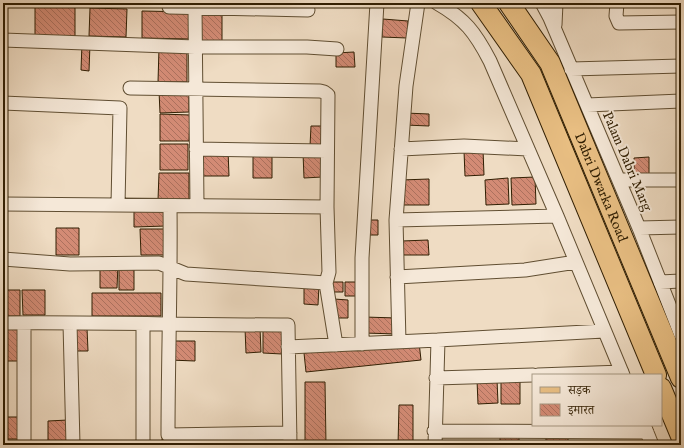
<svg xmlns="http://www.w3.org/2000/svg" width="684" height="448" font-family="'IM FELL English','Noto Serif Devanagari',serif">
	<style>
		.building { fill: url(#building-back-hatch); stroke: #301e02 }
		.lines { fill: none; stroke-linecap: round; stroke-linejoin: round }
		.minor-casing { stroke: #604e32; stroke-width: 15 }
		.primary-casing { stroke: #301e02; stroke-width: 22 }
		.minor { stroke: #f5e8d8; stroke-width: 13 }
		.primary { stroke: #e8be82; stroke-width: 20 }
		.labels { text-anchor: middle; stroke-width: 4; stroke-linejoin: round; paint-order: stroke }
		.street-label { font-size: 14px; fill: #301e02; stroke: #f5e8d8 }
	</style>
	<defs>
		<pattern id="building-back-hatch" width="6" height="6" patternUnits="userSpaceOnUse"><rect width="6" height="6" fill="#d38b75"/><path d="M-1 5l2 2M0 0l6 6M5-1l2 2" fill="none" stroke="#ac715e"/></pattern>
	</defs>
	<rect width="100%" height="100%" fill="#efdcc3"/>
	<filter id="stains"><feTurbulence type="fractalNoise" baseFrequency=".005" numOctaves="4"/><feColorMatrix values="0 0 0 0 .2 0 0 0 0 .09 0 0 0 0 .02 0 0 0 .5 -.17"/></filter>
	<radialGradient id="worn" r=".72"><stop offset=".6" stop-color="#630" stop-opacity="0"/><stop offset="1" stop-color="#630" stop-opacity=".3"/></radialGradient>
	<!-- building -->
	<path class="building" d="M107,3H126V4H107Z
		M140,3H167V6L140,7Z
		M35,7H75V36H35Z
		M90,8L127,9L126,37L89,36Z
		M142,11L190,12V39L142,38Z
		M196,11H222V42H196Z
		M383,19L408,21L407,38L382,37Z
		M82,43L90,44L89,71L81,70Z
		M159,48L187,49V82H158Z
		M354,52L355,67H336V53Z
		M159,91H189V112L160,113Z
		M405,113L429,114V126L405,125Z
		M160,114L190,115L189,141H160Z
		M311,126H326L325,147L310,146Z
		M160,144H188V170H160Z
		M228,150L229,176H200V151Z
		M483,150L484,175L465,176L464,151Z
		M253,153H272V178H253Z
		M303,153H321L322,177L304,178Z
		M649,157V175H634V158Z
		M159,173H189V200H158Z
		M535,177L536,204L512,205L511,178Z
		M508,178L509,204L486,205L485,180Z
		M429,179V205H402L401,180Z
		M165,208L166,226L134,227V209Z
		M364,220H378V235H365Z
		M56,228H79V255H56Z
		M140,229H166L167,255H141Z
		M428,240L429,255H402V241Z
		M100,264H118L117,288H100Z
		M119,265H134V290H119Z
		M331,282H343V292H330Z
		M345,282H360V296H345Z
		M304,285H319L318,305L304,304Z
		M3,290H20V316H3Z
		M22,290H45V315H23Z
		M92,293H161V316H92Z
		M334,299L348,300V318H333Z
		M364,317L397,318V334L364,333Z
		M71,328H87L88,351H72Z
		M245,328H260L261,352L246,353Z
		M263,328H282V354L263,353Z
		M3,329L21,330L20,361H3Z
		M171,341H195V361L170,360Z
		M419,342L421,360L306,372L304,353Z
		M477,380H497L498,403L478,404Z
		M501,380H520V404H501Z
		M305,382H325L326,445H305Z
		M399,405H413V445H398Z
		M3,417H21V439H3Z
		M68,420V442H48V421Z
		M286,434V445H249V436Z
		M546,435H568V445H546Z
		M246,436L247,445H221L220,437Z
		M500,436L519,437V445H500Z
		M182,437V445H163L162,439Z"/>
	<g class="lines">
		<defs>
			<path id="minor" d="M169,3V7L308,10
				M437,3C465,19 475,32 490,61L557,216L623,375
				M542,3L550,18L639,228L681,335
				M617,3L616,16L619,23L681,22
				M195,9L197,205
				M555,25L556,3
				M3,40L195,47H307L337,49
				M571,69L681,66
				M130,88L320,91L324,92L328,95L327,207L329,272L326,283L336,345
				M3,103L120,108L118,205
				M587,105L681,101
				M196,149L327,151
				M401,149L464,146L528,149
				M620,180H681
				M3,204L327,207
				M170,206C171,282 168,358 168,435L290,433
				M396,220L557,216
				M639,228L681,227
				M3,259L70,264L159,263L186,274L326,283
				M397,277L525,270L576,262
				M660,282L681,281
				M3,323C98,322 193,325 288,325L290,445
				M24,323V445
				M70,323L73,445
				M143,324V445
				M399,342L396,220L406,86L418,3
				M362,344V258L377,3
				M288,347L438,340
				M538,375L622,372
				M436,378L533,375
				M644,425L652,445
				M434,431L647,432
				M435,445L438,340L604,331"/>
			<g id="primary">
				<path d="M481,3L531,74L656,375"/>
				<path id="s1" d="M509,3L550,63L681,378"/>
				<path d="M661,388L681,436"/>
			</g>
		</defs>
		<!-- minor casing -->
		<use href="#minor" class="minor-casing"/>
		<!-- primary casing -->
		<use href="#primary" class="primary-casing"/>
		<!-- minor -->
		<use href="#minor" class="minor"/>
		<!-- primary -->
		<use href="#primary" class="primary"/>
	</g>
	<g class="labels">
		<!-- street labels -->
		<g class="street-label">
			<text transform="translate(628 161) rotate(67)" y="5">Palam Dabri Marg</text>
			<text dy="5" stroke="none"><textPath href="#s1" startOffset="207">Dabri Dwarka Road</textPath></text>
		</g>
	</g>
	<!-- margin -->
	<rect width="684" height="448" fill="none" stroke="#efdcc3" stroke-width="16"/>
	<rect x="4" y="4" width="676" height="440" fill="none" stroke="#301e02" stroke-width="2"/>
	<rect x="8" y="8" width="668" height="432" fill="none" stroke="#301e02"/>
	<!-- legend -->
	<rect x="532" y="374" width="130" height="52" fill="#f5e8d8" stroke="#a69782"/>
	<rect x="540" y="387" width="20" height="6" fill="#e8be82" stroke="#a69782"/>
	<text x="568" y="394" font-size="12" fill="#301e02">सड़क</text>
	<rect x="540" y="404" width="20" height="12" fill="url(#building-back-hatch)" stroke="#a69782"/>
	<text x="568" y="414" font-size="12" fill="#301e02">इमारत</text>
	<rect width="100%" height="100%" filter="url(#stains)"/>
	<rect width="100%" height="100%" fill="url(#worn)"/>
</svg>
